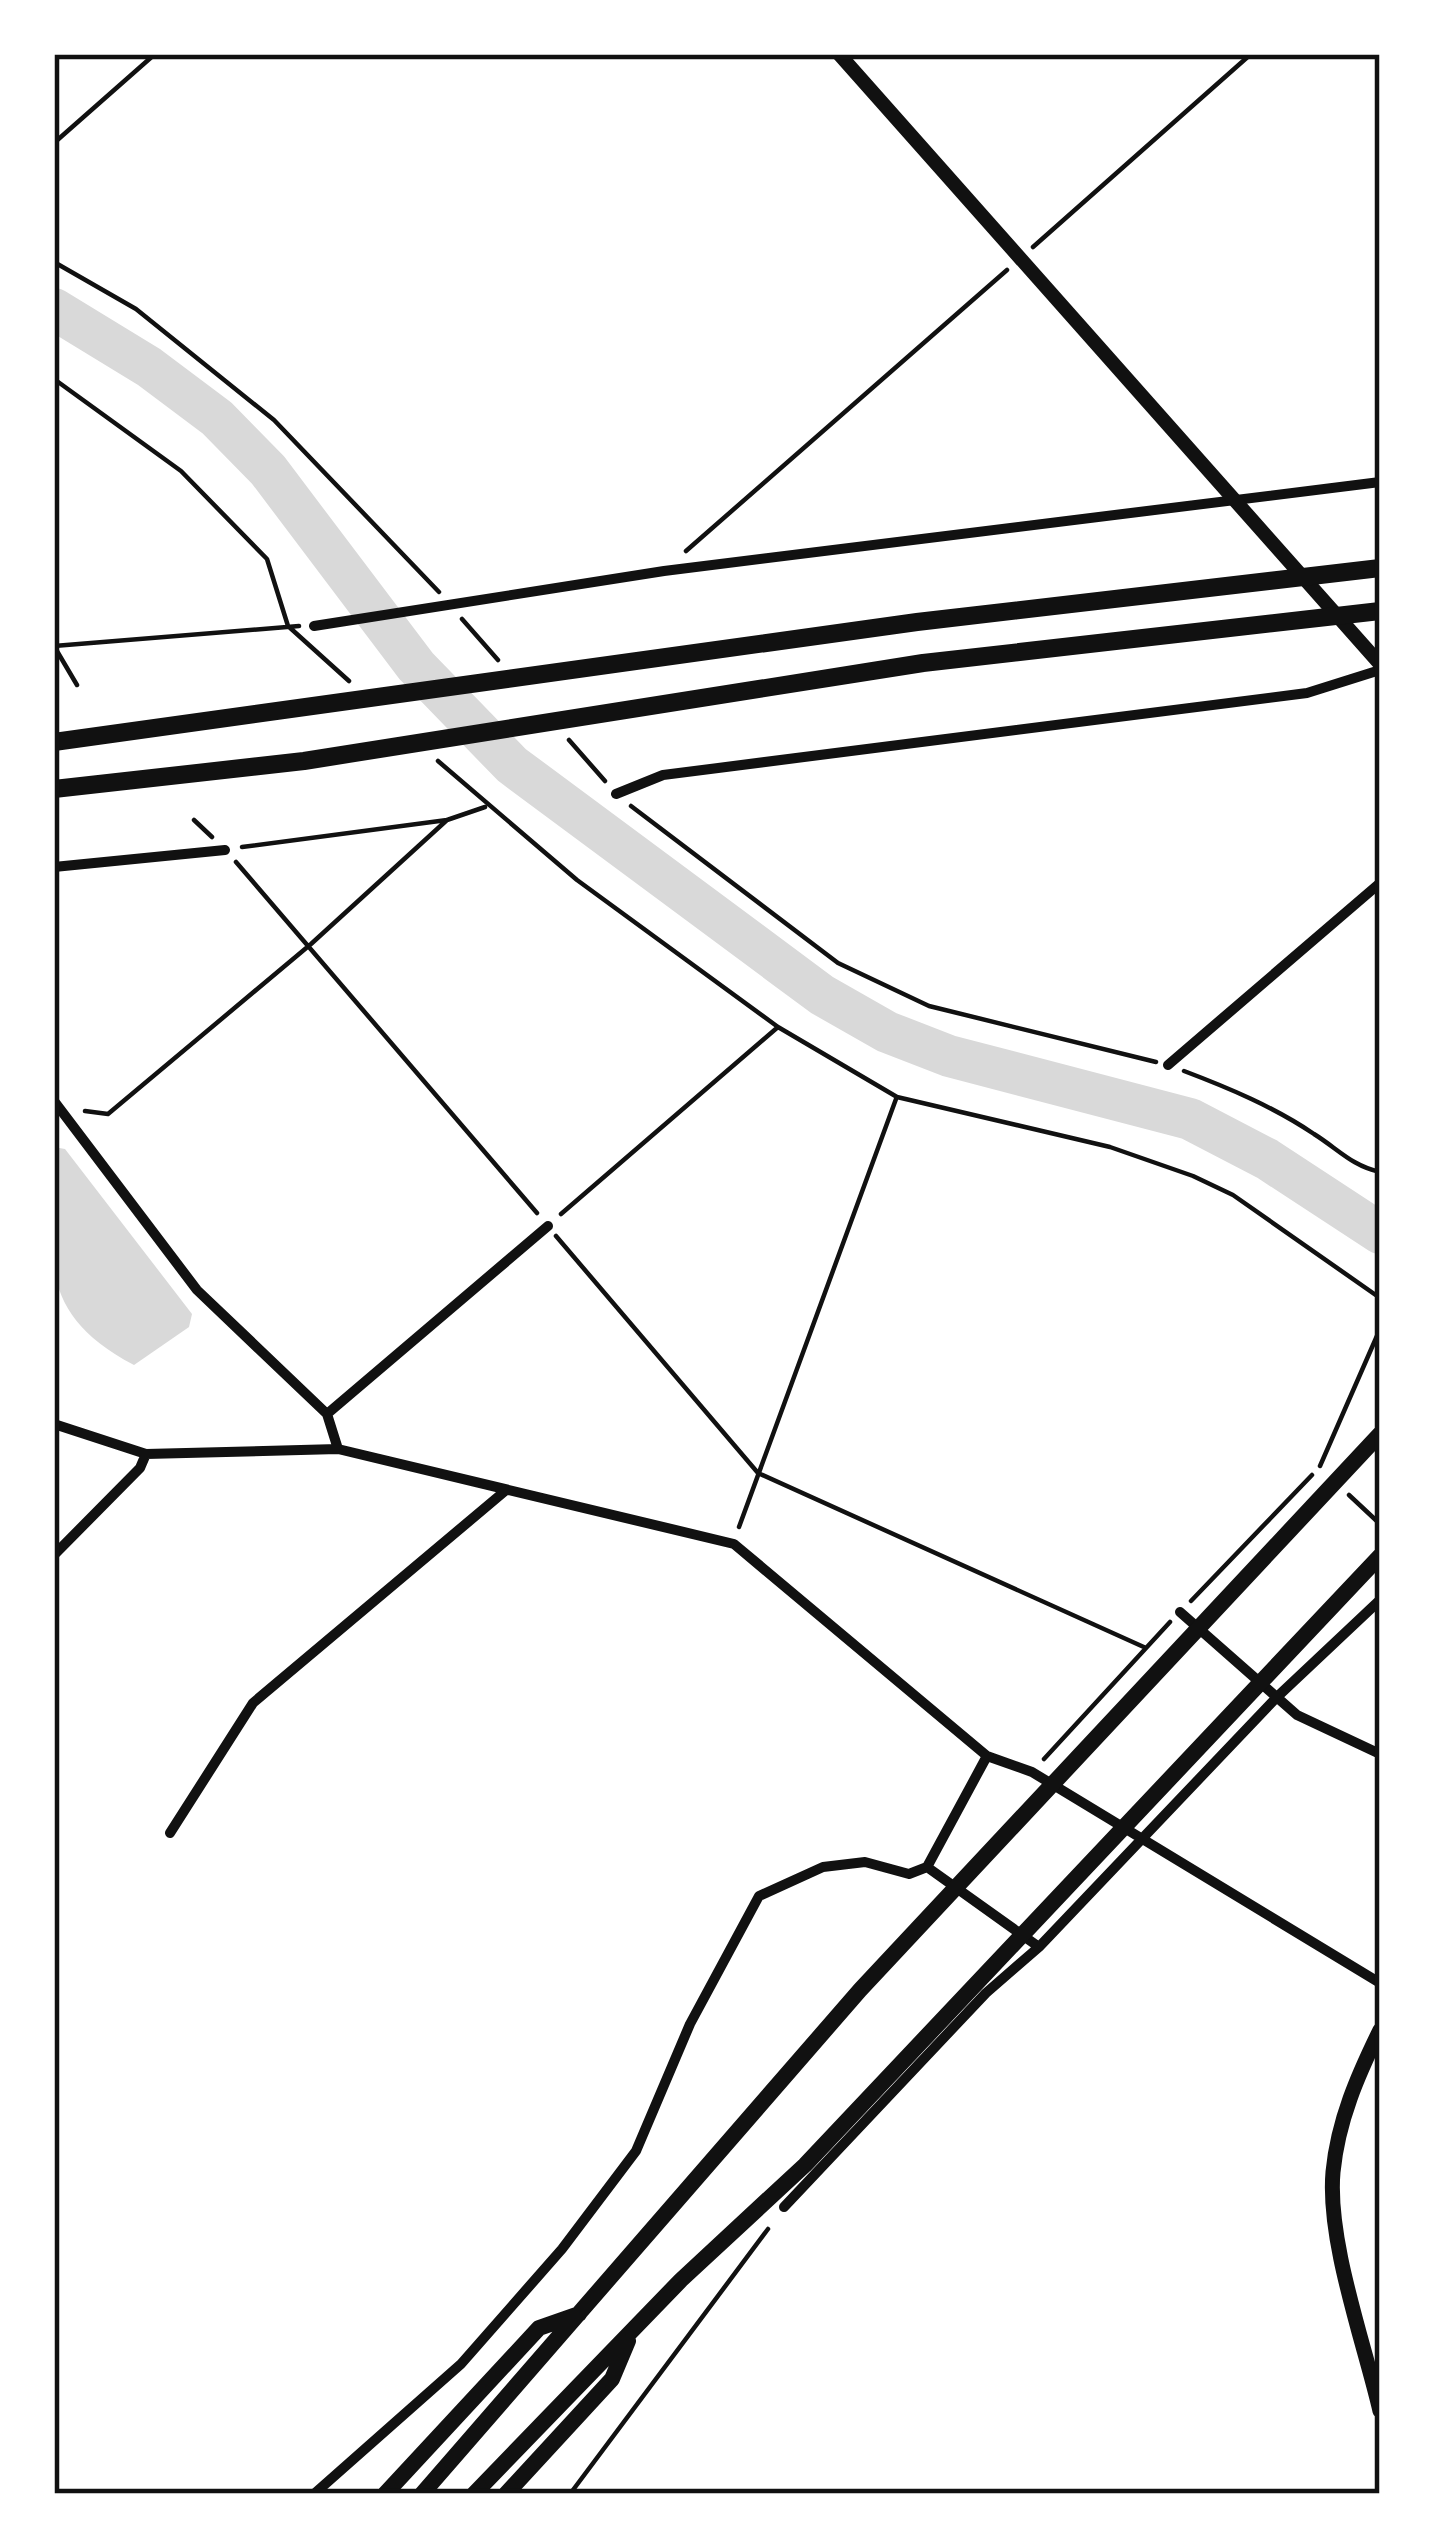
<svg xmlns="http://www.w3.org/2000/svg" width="1434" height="2548" font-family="Arial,sans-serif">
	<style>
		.water { fill: #d9d9d9 }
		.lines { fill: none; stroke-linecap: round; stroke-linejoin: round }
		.river { stroke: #d9d9d9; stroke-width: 42 }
		.path { stroke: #111; stroke-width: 4.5 }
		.minor { stroke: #111; stroke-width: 10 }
		.tertiary { stroke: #111; stroke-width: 14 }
		.secondary { stroke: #111; stroke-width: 15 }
		.trunk { stroke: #111; stroke-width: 16 }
		.motorway { stroke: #111; stroke-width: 18 }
		.neatline { fill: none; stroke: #111; stroke-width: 4.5 }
	</style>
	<rect width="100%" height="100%" fill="#fff"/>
	<!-- water -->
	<path class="water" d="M54,1147L65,1149L192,1314L189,1327L134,1365C30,1310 54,1250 54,1147Z"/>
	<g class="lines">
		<!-- river -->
		<path class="river" d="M54,309L149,367L217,418L268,470L416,666L512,765L822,995L887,1032L949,1056L1190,1119L1267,1159L1380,1233"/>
		<!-- path -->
		<path class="path" d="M54,143L155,54
			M1033,247L1251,54
			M54,262L136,309L274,420L439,592
			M54,379L181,471L267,559L288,626L349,681
			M686,551L1007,270
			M462,619L498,660
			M54,646L299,626
			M54,646L77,685
			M569,740L605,781
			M438,761L577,880L778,1027L897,1097L1110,1147L1193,1176L1233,1195L1380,1298
			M631,806L838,963L929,1006L1156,1062
			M194,820L212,837
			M242,847L447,820L485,807
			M236,862L537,1213
			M1184,1071C1229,1088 1274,1107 1314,1134C1338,1149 1352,1166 1380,1172
			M85,1111L108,1114L311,944L447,820
			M561,1214L778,1027
			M556,1236L758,1473L1146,1648
			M1320,1466L1380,1329
			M1349,1495L1380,1524
			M739,1527L896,1099
			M1191,1601L1312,1475
			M1044,1759L1170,1622
			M570,2494L768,2229"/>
		<!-- minor -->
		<path class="minor" d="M314,626L664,571L1380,482
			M616,794L663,775L1307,693L1380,670
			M54,867L225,850
			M1168,1065L1380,883
			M54,1101L197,1290L327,1414L338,1449
			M327,1414L548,1226
			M54,1424L146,1454L338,1449L734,1544L987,1756L1032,1772L1380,1983
			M54,1555L140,1468L146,1454
			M1180,1612L1297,1715L1380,1754
			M170,1833L253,1703L505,1491
			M927,1867L1039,1947
			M784,2207L986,1993L1039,1947L1277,1697L1380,1600
			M314,2494L461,2364L562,2249L636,2151L690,2024L759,1896L823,1867L865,1862L909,1874L927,1867L987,1756"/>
		<!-- tertiary -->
		<path class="tertiary" d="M839,54L1380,664"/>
		<!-- secondary -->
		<path class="secondary" d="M1380,2030C1358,2075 1338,2120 1333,2172C1327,2241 1364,2342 1380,2411"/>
		<!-- trunk -->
		<path class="trunk" d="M385,2494L539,2328L579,2314
			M422,2494L860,1990L1380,1434
			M474,2494L681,2280L805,2165L1380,1556
			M506,2494L612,2379L628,2341"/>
		<!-- motorway -->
		<path class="motorway" d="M54,742L917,622L1380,568
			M54,789L304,761L923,663L1380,611"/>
	</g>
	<!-- border -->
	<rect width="1434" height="2548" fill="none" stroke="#ffffff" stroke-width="114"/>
	<rect x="57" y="57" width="1320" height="2434" class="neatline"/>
</svg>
